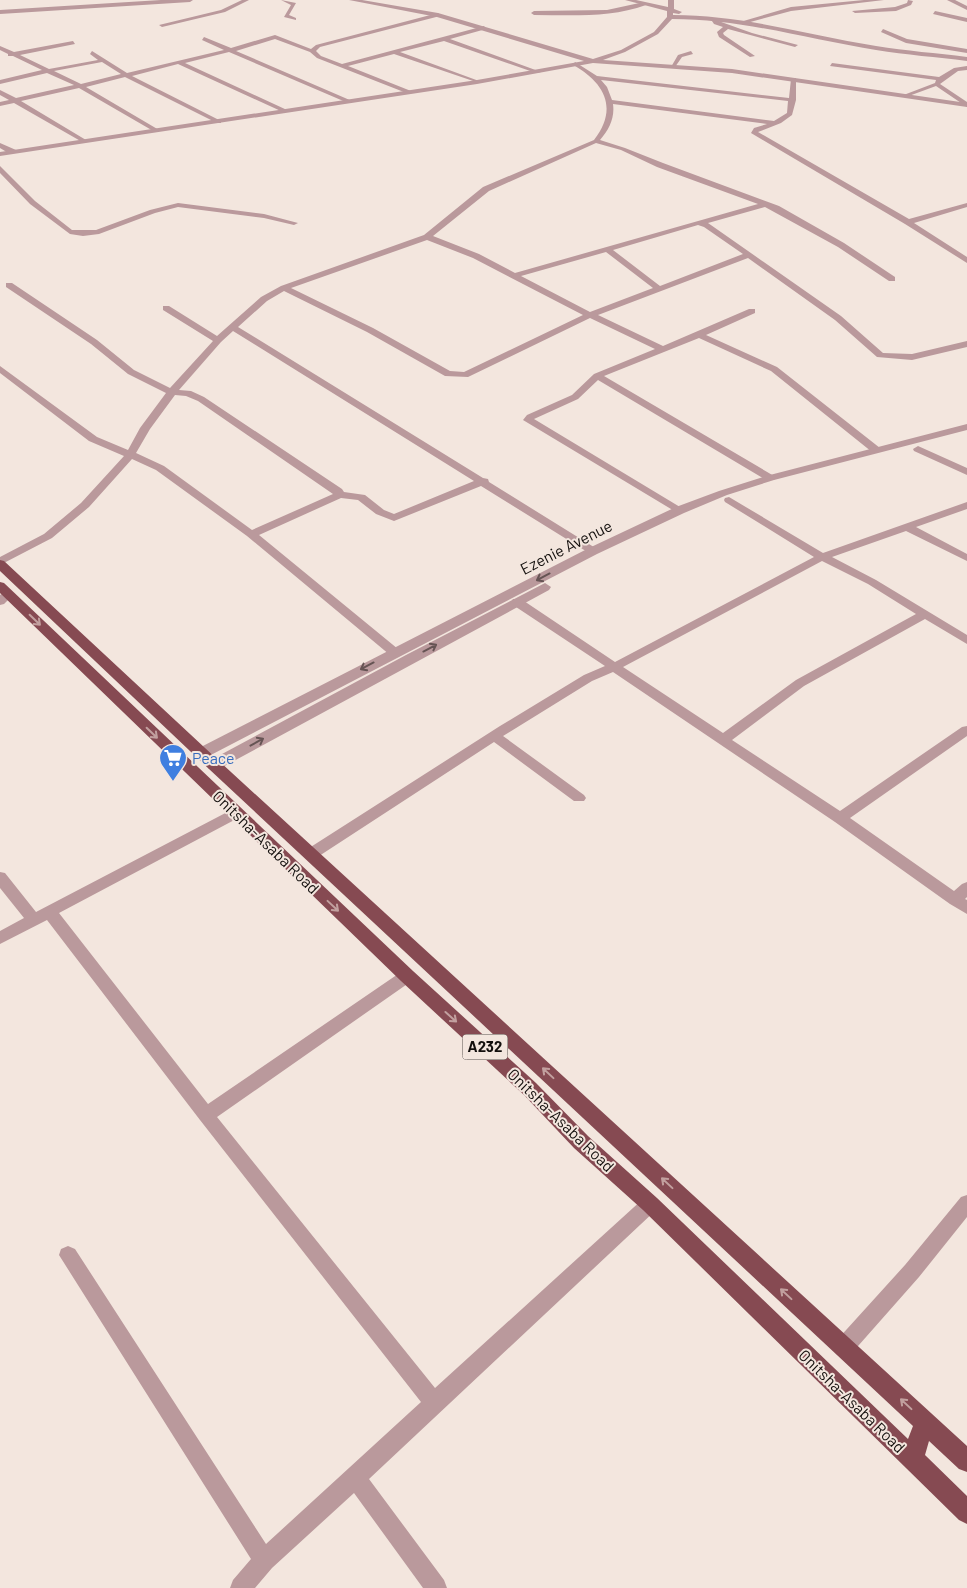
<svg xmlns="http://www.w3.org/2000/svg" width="967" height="1588" font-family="Barlow,sans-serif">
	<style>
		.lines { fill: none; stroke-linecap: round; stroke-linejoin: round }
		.minor { fill: #ba999c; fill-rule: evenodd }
		.tertiary { fill: #ba999c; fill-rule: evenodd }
		.trunk { fill: #864a52; fill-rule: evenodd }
		.oneway { stroke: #665454 }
		.oneway2 { stroke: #c2a09f }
		.labels { text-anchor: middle; stroke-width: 4; stroke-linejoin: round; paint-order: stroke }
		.shield { fill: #f3e6de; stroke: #56504c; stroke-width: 1 }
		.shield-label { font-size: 15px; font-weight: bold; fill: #130f0d }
		.street-label { font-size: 16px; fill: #130f0d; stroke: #f3e6de }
		.shop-label { font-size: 16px; fill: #366cbe; stroke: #f3e6de; text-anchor: start }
	</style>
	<rect width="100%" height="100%" fill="#f3e6de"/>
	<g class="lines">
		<!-- minor -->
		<path class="minor" d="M242,0H249L225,12L162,27L159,25L221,10Z
			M281,0L296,3L289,15L296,18V20L284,17L291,5Z
			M864,0H884L791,11L743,24L740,22L791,7Z
			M908,0L913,1L911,5L896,11L855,13L852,11L895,7L907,3Z
			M644,2L646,5C611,18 571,15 534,15L531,13L534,11L607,10Z
			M935,11L967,18V22L933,14Z
			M438,13L440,16L320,47L316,51L321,56L342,64L484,26L486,29L450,39L541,72L536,73L444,41L400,52L479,81V83L394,54L348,66L411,91L412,92L409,94L317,58L310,52L275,39L236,51L352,101V103H348L229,52L185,63L287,110V112H283L178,64L132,76L221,121V123H217L125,77L86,87L159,130V132H155L79,88L21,101L86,140L87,141L84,143L14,103L0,106V102L9,100L0,95V90L16,98L74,85L47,73L0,84V80L42,70L13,56H8V54L0,50V46L14,52L73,41L75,44L20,55L49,69L98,60L90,54L92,51L127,73L224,50L202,40L204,37L231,48L275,35L311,49L316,45ZM102,62L121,74L81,84L54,71Z
			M710,18L752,33L798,45L795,47L728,29L723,33L724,35L755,56L750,57L719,37L717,32L723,27L714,24Z
			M883,29L907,39L967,49V53L906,43L881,32Z
			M691,51L693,54L682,57L675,67H671L678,55Z
			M575,62L597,76L789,98L791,79L796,78V100L792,115L781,123L758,132L909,219L967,203V207L914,223L967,257V263L905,224L751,133L754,128L767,124L613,104C615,118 609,130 600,140L625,148L663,163L779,206L844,243L895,277V281H889L838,247L765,207L708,223L841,316L883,353L912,354L967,341V347L912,360L877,357L835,320L748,258L598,315L663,346L749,309H755V313L706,335L777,367L880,448V452H872L771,371L699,338L604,376L774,476L775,478L774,480H766L598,380L578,399L534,419L685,510L684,512H676L523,420L527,415L572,395L594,374L655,349L590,318L468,377L445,376L367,332L284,291L267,301L238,327L483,478L488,479L489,482L597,549L599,551L597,553H589L481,486L394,521L376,514L358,500L341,498L259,535L398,649L400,652L398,655H390L247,536L156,470L132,459L89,507L52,538L0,565V557L44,534L81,503L124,456L89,441L0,373V366L97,437L128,450L140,428L166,393L128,374L91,344L6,287V283H12L97,340L134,370L170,388L213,341L163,310V306H169L217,336L261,297L281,286L424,235L483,187L594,140C619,108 604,82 573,65ZM601,80L788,101L787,113L774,121L612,100L607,87ZM596,143L621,150L657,167L758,204L515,273L479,254L433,236L489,191ZM698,225L704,227L743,254L660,286L613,250ZM427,240L473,258L583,315L464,372L450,371L373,328L291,288ZM606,252L653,288L590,312L521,276ZM233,331L474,481L394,514L384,510L365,495L344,492L342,489L204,397L191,391L179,390L221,342ZM175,395L186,396L198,401L333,494L252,530L164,466L136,453L150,429Z
			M832,63L939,77L954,68L967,66V70L958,71L940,84L967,102V107L936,86L906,97L901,96L935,83L936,80L830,66Z
			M0,143L16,150L17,152L10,154L0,148Z
			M0,166L35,201L72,230H96L150,210L178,203L264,214L298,223L294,225L264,218L178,207L155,213L99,234L83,236L70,234L30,204L0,173Z
			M918,446L967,468V475L914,451L913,449Z
			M729,497L823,553L967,502V509L916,527L967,554V561L906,531L832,557L876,580L967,635V644L925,619L804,686L732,740L840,811L962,727L967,726V736L850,818L954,891L962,884L967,882V897L965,899L967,900V914L950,904L835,822L613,672L592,681L503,736L584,795L586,798L584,801H574L494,742L316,858L311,859L306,858L304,854L306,850L500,726L584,675L605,666L513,605L511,602L513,599H521L615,662L814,557L725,502L724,500L725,498ZM822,561L868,584L916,614L796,680L723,733L623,667Z
			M8,590L14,594L4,604L0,605V595Z
			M235,808L240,809L242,813L240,817L59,913L208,1104L401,972L407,970L413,972L415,976L413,980L217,1117L435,1388L644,1198L650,1196L656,1198L659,1204L656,1210L369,1479L444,1580L447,1588H423L354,1493L272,1568L255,1588H230L233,1580L251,1559L59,1255L61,1249L68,1246L75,1249L266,1544L421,1402L200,1120L47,920L0,944V931L24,918L0,888V872L5,873L36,912Z
			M967,1195V1217L919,1277L851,1354L844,1357L837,1354L834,1347L837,1340L905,1265L961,1197Z"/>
		<!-- tertiary -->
		<path class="tertiary" d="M161,0H193L190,2L0,14V10Z
			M349,0H362L438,13L593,59L621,50L654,32L667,17V11L625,0H636L668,7V0H674V9L682,12L679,14L673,13V15C743,15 808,35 876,46C906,51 937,53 967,57V61C937,57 906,55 876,50C807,39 742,19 672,19L658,34L625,52L603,60L732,69L967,103V107L732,73L593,63L477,84L0,156V152L477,80L584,61L437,17Z
			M947,0H955L967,6V10Z
			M967,424V430L774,480L727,495L684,513L597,554L207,757H197L195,753L197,749L589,548L676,507L719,491L766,476Z
			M545,583L551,587L549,590L219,769H209L207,765L209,761L406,655Z"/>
		<!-- trunk -->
		<path class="trunk" d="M0,560L4,561L219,761L967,1446V1472L959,1469L929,1441L925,1455L967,1496V1524L959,1520L643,1210L574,1148L524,1095L401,981L0,593V582L4,583L413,971L536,1083L588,1136L657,1198L908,1439L913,1426L209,769L0,571Z"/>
	</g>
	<!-- one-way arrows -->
	<defs><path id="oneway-shaft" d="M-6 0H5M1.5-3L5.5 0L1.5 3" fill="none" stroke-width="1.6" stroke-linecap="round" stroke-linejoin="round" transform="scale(1.25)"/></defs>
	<g class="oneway">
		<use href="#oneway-shaft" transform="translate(543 577) rotate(152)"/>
		<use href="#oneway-shaft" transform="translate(430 648) rotate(-28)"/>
		<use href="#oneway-shaft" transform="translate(367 666) rotate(152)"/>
		<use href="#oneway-shaft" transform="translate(257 742) rotate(-29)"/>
	</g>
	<g class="oneway2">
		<use href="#oneway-shaft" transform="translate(35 620) rotate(44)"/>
		<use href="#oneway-shaft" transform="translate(152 733) rotate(44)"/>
		<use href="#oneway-shaft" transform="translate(333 906) rotate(43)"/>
		<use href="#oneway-shaft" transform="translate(451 1017) rotate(42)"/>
		<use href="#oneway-shaft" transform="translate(548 1073) rotate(-137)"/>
		<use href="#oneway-shaft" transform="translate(667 1183) rotate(-137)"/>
		<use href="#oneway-shaft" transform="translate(786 1294) rotate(-137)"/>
		<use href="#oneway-shaft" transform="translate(906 1404) rotate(-137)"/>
	</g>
	<!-- icons -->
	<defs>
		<symbol id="supermarket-pin" viewBox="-11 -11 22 30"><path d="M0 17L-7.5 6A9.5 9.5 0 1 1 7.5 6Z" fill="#3f7fe0" stroke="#f3e6de"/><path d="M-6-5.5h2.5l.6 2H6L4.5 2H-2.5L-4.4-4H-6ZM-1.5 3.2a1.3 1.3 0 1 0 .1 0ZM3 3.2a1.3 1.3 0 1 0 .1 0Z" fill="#fff"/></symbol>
	</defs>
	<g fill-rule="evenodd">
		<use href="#supermarket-pin" x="157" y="742" width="32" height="43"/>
	</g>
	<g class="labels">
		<!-- shield labels -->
		<rect class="shield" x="462.5" y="1034.5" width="45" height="25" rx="4"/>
		<g class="shield-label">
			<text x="485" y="1052">A232</text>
		</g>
		<!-- street labels -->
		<g class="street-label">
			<text transform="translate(566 547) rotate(-27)" y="6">Ezenie Avenue</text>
			<text transform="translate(266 842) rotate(44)" y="6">Onitsha-Asaba Road</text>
			<text transform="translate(561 1120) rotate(44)" y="6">Onitsha-Asaba Road</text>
			<text transform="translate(852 1401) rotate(44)" y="6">Onitsha-Asaba Road</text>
		</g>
		<!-- shop labels -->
		<g class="shop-label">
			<text x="192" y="764">Peace</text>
		</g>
	</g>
</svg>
